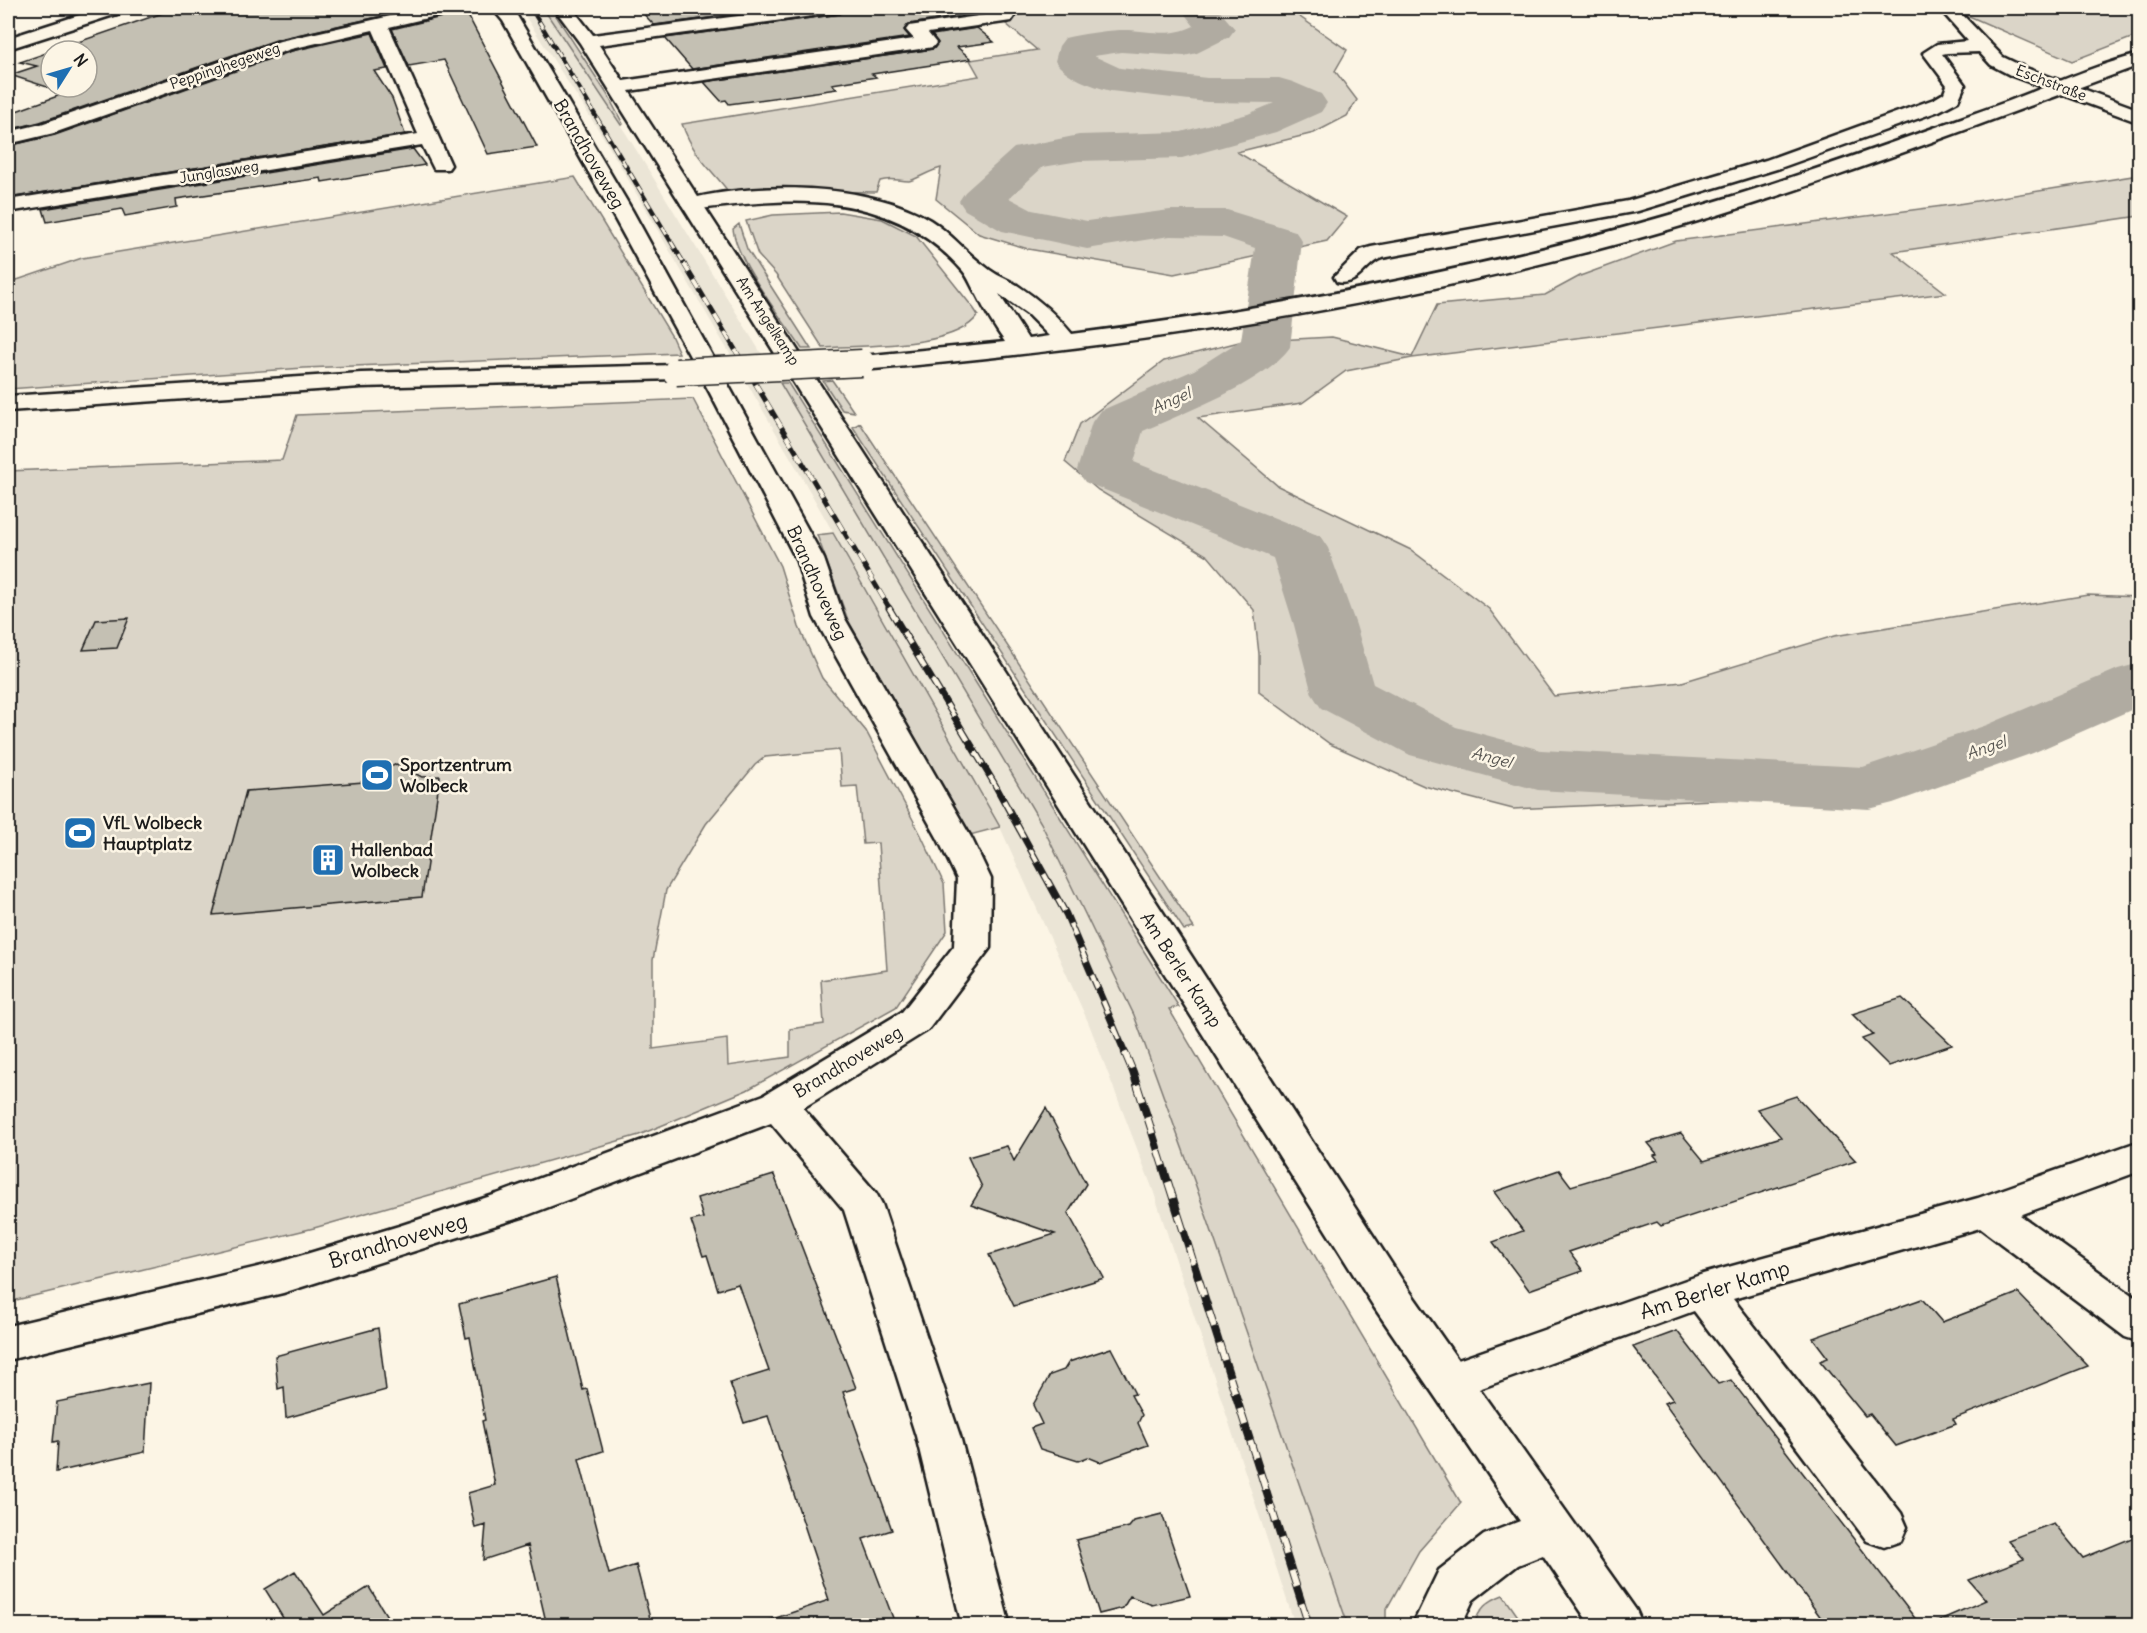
<svg xmlns="http://www.w3.org/2000/svg" width="2147" height="1633" font-family="Delius,sans-serif">
	<style>
		.built { fill: #ebe5d6 }
		.green { fill: #dbd5c8; stroke: #7c7872; stroke-width: 1.5; fill-rule: evenodd }
		.lines { fill: none; stroke-linecap: round; stroke-linejoin: round }
		.river { fill: #b0aba1; fill-rule: evenodd }
		.building { fill: #c4c0b3; stroke: #1c1c1c; stroke-width: 1.5; fill-rule: evenodd }
		.minor-casing { stroke: #1c1c1c; stroke-width: 5 }
		.major-casing { stroke: #1c1c1c; stroke-width: 5 }
		.minor { fill: #fcf5e5; fill-rule: evenodd }
		.major { fill: #fcf5e5; fill-rule: evenodd }
		.rail-far3-casing { stroke: #1c1c1c; stroke-width: 4.5 }
		.rail-far2-casing { stroke: #1c1c1c; stroke-width: 5 }
		.rail-far1-casing { stroke: #1c1c1c; stroke-width: 7 }
		.rail-casing { stroke: #1c1c1c; stroke-width: 8 }
		.rail-far3 { stroke: #fcf5e5; stroke-width: 3; stroke-dasharray: 8; stroke-linecap: butt }
		.rail-far2 { stroke: #fcf5e5; stroke-width: 4; stroke-dasharray: 10; stroke-linecap: butt }
		.rail-far1 { stroke: #fcf5e5; stroke-width: 4.5; stroke-dasharray: 14; stroke-linecap: butt }
		.rail { stroke: #fcf5e5; stroke-width: 6; stroke-dasharray: 17; stroke-linecap: butt }
		.major-bridge-casing { stroke: #1c1c1c; stroke-width: 29; stroke-linecap: butt }
		.major-bridge { stroke: #fcf5e5; stroke-width: 26 }
		.labels { text-anchor: middle; stroke-width: 5; stroke-linejoin: round; paint-order: stroke }
		.far-street-label { font-size: 15px; fill: #1c1c1c; stroke: #fcf5e5 }
		.far-water-label { font-size: 16px; font-style: italic; fill: #575551; stroke: #fcf5e5 }
		.street-label { font-size: 18px; fill: #1c1c1c; stroke: #fcf5e5 }
		.poi-label { font-size: 18px; font-weight: bold; fill: #1c1c1c; stroke: #fcf5e5; text-anchor: start }
		.near-street-label { font-size: 21px; fill: #1c1c1c; stroke: #fcf5e5 }
	</style>
	<rect width="100%" height="100%" fill="#fcf5e5"/>
	<filter id="ink" filterUnits="userSpaceOnUse"><feTurbulence type="fractalNoise" baseFrequency=".0167" numOctaves="2"/><feDisplacementMap in="SourceGraphic" scale="12" xChannelSelector="R" yChannelSelector="G"/><feConvolveMatrix kernelMatrix="1 2 1 2 8 2 1 2 1" color-interpolation-filters="sRGB"/></filter>
	<g filter="url(#ink)">
		<!-- built -->
		<path class="built" d="M520,8H543L627,135L828,462L1041,823L1134,1015L1196,1186L1348,1625H1295L1153,1190L1089,1024L1000,827L796,467L605,140Z"/>
		<!-- green -->
		<path class="green" d="M543,8H551L607,94L623,124L621,125Z
			M1068,8H1287L1347,50L1335,71L1357,100L1347,116L1314,133L1237,152L1347,217L1327,241L1174,274L1028,249L979,234L936,199L941,168C931,170 915,180 909,181C898,181 891,177 880,181L876,192L789,191L731,195C711,168 695,159 682,124L979,76L970,60L1037,50L999,18Z
			M1955,8H2139V35L2072,61L1969,16Z
			M2139,175V216L1893,252L1946,293L1412,358L1346,371L1302,403L1198,418L1278,486L1411,550L1489,609L1554,696L1682,682L1834,636L2088,595L2139,597V682L2010,739L1869,788L1801,796L1513,809L1424,786L1330,744L1259,692V654L1254,610L1208,556L1098,490L1065,462L1080,424L1164,361L1239,342L1332,337L1412,357L1437,305L1545,295L1580,276L1676,241L1958,204Z
			M575,177L671,335L679,353L304,368L8,389V283L82,258Z
			M840,212L882,219L916,236L974,309L978,315C956,349 862,345 823,348L776,275L758,255L746,221L773,215Z
			M739,224L747,249L811,349H802C784,321 736,261 733,229Z
			M832,380L854,412L842,410L823,381Z
			M780,383H788L1179,1007L1169,1009L1461,1503L1419,1551L1386,1610V1625H1348L1196,1186L1134,1015L1041,823Z
			M693,399L780,566L799,627L822,678L866,731L921,835L944,884L947,931L896,1007L747,1090L639,1135L314,1228L8,1302V471L282,460L297,415ZM839,750L842,787L857,786L863,844L878,843L887,970L821,980L824,1024L790,1029V1057L728,1066L727,1039L653,1049V960L666,890L706,824L755,765L765,757Z
			M860,423L1194,928L1184,930L853,427Z
			M833,533L1000,827L970,835L848,620L817,535Z
			M1503,1595L1524,1625H1474C1479,1609 1487,1601 1503,1595Z"/>
		<g class="lines">
			<!-- river -->
			<path class="river" d="M1180,8H1217L1235,29L1229,37L1197,53L1184,56L1121,52L1094,56L1120,68L1207,78H1279L1293,82L1321,94L1327,103L1321,112L1276,132L1182,158L1079,161L1043,167L1009,198L1032,210L1087,221L1170,210H1227L1295,231L1302,241L1290,347C1266,382 1183,413 1143,431L1134,462L1320,536L1328,548L1356,625L1373,684L1456,727L1541,750L1863,767L1987,725L2118,669L2140,663V706L2033,753L1893,803L1869,809L1538,790L1410,755L1321,708L1312,694L1294,625L1273,558L1085,482L1077,470L1092,422L1100,411L1194,370L1241,340L1255,248L1223,237L1170,236L1087,249L1002,231L965,210L959,201L965,192L1014,148L1079,135L1181,132L1248,114L1274,103L1207,102L1111,91C1092,86 1066,77 1055,61L1059,46L1065,38C1082,34 1102,31 1120,30C1149,29 1167,39 1194,26Z"/>
		</g>
		<!-- building -->
		<path class="building" d="M177,8H418L279,39L40,122L8,130V114L66,93L10,75L37,66L20,62ZM51,51H87V87H51Z
			M458,8H464L537,147L488,154L444,60L409,66L392,29L454,14Z
			M638,8H786L654,25Z
			M845,8H952L963,16L909,24L904,30L910,37L692,69L665,38L840,14Z
			M977,28L994,42L957,47L971,59L872,74L876,77L832,84L837,89L729,104L726,100L721,101L704,82L933,49L938,43L932,35Z
			M372,33L387,69L374,71L392,98L405,134L8,198V146L55,135L292,51Z
			M413,149L425,165L322,182L321,178L176,199L177,207L125,216L122,209L47,222L43,209Z
			M129,618L117,648L83,650L96,620Z
			M396,764L422,777L440,776L422,897L213,915L246,791L364,782Z
			M1902,998L1952,1045L1889,1066L1862,1039L1873,1035L1852,1014Z
			M1796,1096L1856,1161L1661,1226L1657,1222L1569,1252L1583,1271L1529,1290L1493,1242L1523,1231L1494,1192L1559,1170L1571,1186L1658,1160L1654,1155L1657,1154L1648,1143L1681,1133L1704,1161L1781,1137L1757,1109Z
			M1046,1108L1086,1184L1068,1213L1104,1278L1014,1306L989,1255L1055,1234L971,1205L982,1187L968,1157L1007,1146L1014,1161Z
			M774,1175L856,1388L843,1392L892,1530L863,1539L896,1626H771L770,1620L829,1600L768,1416L744,1423L730,1383L769,1371L738,1284L718,1290L707,1255L703,1256L691,1221L703,1218L697,1198Z
			M556,1277L583,1390L587,1389L603,1451L579,1459L609,1574L636,1565L652,1626H547L528,1545L483,1560L486,1525L475,1528L468,1493L495,1485L482,1421L485,1420L470,1337L466,1338L459,1304Z
			M2018,1293L2088,1366L1953,1419L1956,1424L1896,1446L1870,1414L1865,1416L1820,1361L1828,1358L1813,1338L1922,1299L1942,1322Z
			M378,1328L386,1390L286,1418L284,1387L278,1389L275,1356Z
			M1677,1331L1718,1384L1731,1380L1921,1626H1827L1664,1403L1673,1400L1633,1347Z
			M1111,1348L1135,1394L1131,1395L1142,1415L1138,1423L1148,1445L1100,1462L1088,1457L1078,1461L1040,1449L1031,1428L1042,1424L1033,1405L1050,1375L1064,1370L1069,1362Z
			M149,1383L145,1452L56,1472L58,1441L53,1442L57,1402Z
			M1162,1514L1190,1596L1152,1605L1130,1596L1123,1608L1099,1614L1076,1540L1129,1527L1134,1521Z
			M2054,1523L2083,1558L2139,1535V1626H1926L1986,1600L1969,1580L2024,1559L2008,1540Z
			M295,1571L324,1615L369,1587L393,1626H288L265,1589Z"/>
		<g class="lines">
			<defs>
				<path id="minor" d="M101,8H126L123,12L8,49V38Z
					M426,8H456L453,12L389,27L451,165L448,169H434L422,145L8,212V200L418,134L373,30L291,49L54,133L8,144V132L41,124L280,41Z
					M492,8H509L516,14L632,210L824,559L844,617L972,839L991,879L990,948L928,1030L803,1108L876,1193L882,1204L960,1436L1010,1626H962L916,1436L844,1210L771,1123L525,1216L283,1293L8,1360V1326L283,1261L399,1226L497,1194L764,1095L902,1012L954,946L957,879L938,839L814,617L796,559L710,393L610,210L503,21Z
					M554,8H572L593,35L799,8H843L840,12L834,13L599,45L623,81L914,39L906,30L909,26L999,13L996,8H1015L1018,11L1011,21L928,33L936,43L933,47L927,48L629,91L1404,1283L1458,1360L1703,1274L1978,1198L2140,1141V1171L2020,1215L2140,1301V1342L2125,1337L1980,1228L1733,1299L1901,1513L1907,1527L1901,1541L1884,1547L1867,1541L1694,1311L1479,1389L1636,1610L1643,1626H1591L1543,1555L1518,1565L1473,1600L1461,1626H1412L1439,1570L1484,1535L1520,1521L1374,1307L580,43Z
					M1939,8H1956L2003,57L2026,68L2140,110V123L2012,76L1991,65L1979,52L1947,53L1942,54L1965,85L1958,101L1939,111L1780,168L1638,211L1382,258C1364,264 1359,287 1337,282L1334,277L1361,250L1371,247L1628,201L1766,160L1934,99L1944,93L1947,85L1923,53L1937,44L1968,41Z"/>
				<path id="major" d="M2140,54V65C1972,127 1804,193 1632,240C1382,309 1119,348 862,370L853,368L850,363L853,358L862,356L1005,342C994,327 985,311 977,295C972,288 969,278 963,271C890,188 792,197 692,210L685,208L681,204L685,200C755,182 866,182 930,220C951,233 966,253 986,267C995,275 1007,279 1017,285C1038,299 1056,314 1072,334C1300,305 1527,261 1746,192C1834,164 1922,132 2009,101C2052,85 2095,65 2140,54ZM999,294L1027,314L1049,336L1028,339Z
					M676,365L685,367L688,372L685,377L676,379L361,387L8,411V396L361,373Z"/>
			</defs>
			<!-- minor casing -->
			<use href="#minor" class="minor-casing"/>
			<!-- major casing -->
			<use href="#major" class="major-casing"/>
			<!-- minor -->
			<use href="#minor" class="minor"/>
			<!-- major -->
			<use href="#major" class="major"/>
			<defs>
				<path id="rail-far3" d="M531,8L685,265"/>
				<path id="rail-far2" d="M684,264L890,609"/>
				<path id="rail-far1" d="M889,608L994,783L1066,914L1126,1055"/>
				<path id="rail" d="M1125,1053L1133,1072L1309,1626"/>
			</defs>
			<!-- rail-far3 casing -->
			<use href="#rail-far3" class="rail-far3-casing"/>
			<!-- rail-far2 casing -->
			<use href="#rail-far2" class="rail-far2-casing"/>
			<!-- rail-far1 casing -->
			<use href="#rail-far1" class="rail-far1-casing"/>
			<!-- rail casing -->
			<use href="#rail" class="rail-casing"/>
			<!-- rail-far3 -->
			<use href="#rail-far3" class="rail-far3"/>
			<!-- rail-far2 -->
			<use href="#rail-far2" class="rail-far2"/>
			<!-- rail-far1 -->
			<use href="#rail-far1" class="rail-far1"/>
			<!-- rail -->
			<use href="#rail" class="rail"/>
			<defs>
				<path id="major-bridge" d="M676,372L862,363"/>
			</defs>
			<!-- major-bridge casing -->
			<use href="#major-bridge" class="major-bridge-casing"/>
			<!-- major-bridge -->
			<use href="#major-bridge" class="major-bridge"/>
		</g>
	</g>
	<!-- icons -->
	<defs>
		<symbol id="stadium-square" viewBox="-11 -11 22 22"><rect x="-9" y="-9" width="18" height="18" rx="4" fill="#1f6fb2" stroke="#fcf5e5"/><path d="M0-5a6.5 5 0 1 0 0 10a6.5 5 0 1 0 0-10ZM-3.5-1.8h7v3.6h-7Z" fill="#fff"/></symbol>
		<symbol id="building-square" viewBox="-11 -11 22 22"><rect x="-9" y="-9" width="18" height="18" rx="4" fill="#1f6fb2" stroke="#fcf5e5"/><path d="M-4-6H4V6H1V3H-1V6H-4ZM-2.5-4.3h1.7v1.8h-1.7ZM.8-4.3h1.7v1.8H.8ZM-2.5-1h1.7V.8h-1.7ZM.8-1h1.7V.8H.8Z" fill="#fff"/></symbol>
	</defs>
	<g fill-rule="evenodd">
		<use href="#stadium-square" x="358" y="756" width="38" height="38"/>
		<use href="#stadium-square" x="61" y="814" width="38" height="38"/>
		<use href="#building-square" x="309" y="841" width="38" height="38"/>
	</g>
	<g class="labels">
		<!-- far-street labels -->
		<g class="far-street-label">
			<text transform="translate(225 66) rotate(-19)" y="5">Peppinghegeweg</text>
			<text transform="translate(2051 83) rotate(21)" y="5">Eschstraße</text>
			<text transform="translate(219 172) rotate(-9)" y="5">Junglasweg</text>
			<text transform="translate(768 321) rotate(57)" y="5">Am Angelkamp</text>
		</g>
		<!-- far-water labels -->
		<g class="far-water-label">
			<text transform="translate(1171 400) rotate(-24)" y="6">Angel</text>
			<text transform="translate(1986 747) rotate(-19)" y="6">Angel</text>
			<text transform="translate(1492 757) rotate(15)" y="6">Angel</text>
		</g>
		<!-- street labels -->
		<g class="street-label">
			<text transform="translate(589 154) rotate(60)" y="6">Brandhoveweg</text>
			<text transform="translate(817 583) rotate(66)" y="6">Brandhoveweg</text>
			<text transform="translate(1181 970) rotate(57)" y="6">Am Berler Kamp</text>
			<text transform="translate(848 1062) rotate(-31)" y="6">Brandhoveweg</text>
		</g>
		<!-- poi labels -->
		<g class="poi-label">
			<text x="400" y="771">Sportzentrum<tspan x="400" dy="21">Wolbeck</tspan></text>
			<text x="103" y="829">VfL Wolbeck<tspan x="103" dy="21">Hauptplatz</tspan></text>
			<text x="351" y="856">Hallenbad<tspan x="351" dy="21">Wolbeck</tspan></text>
		</g>
		<!-- near-street labels -->
		<g class="near-street-label">
			<text transform="translate(398 1241) rotate(-17)" y="7">Brandhoveweg</text>
			<text transform="translate(1715 1290) rotate(-17)" y="7">Am Berler Kamp</text>
		</g>
	</g>
	<!-- margin -->
	<rect width="2147" height="1633" fill="none" stroke="#fcf5e5" stroke-width="30"/>
	<rect x="15" y="15" width="2117" height="1603" fill="none" stroke="#1c1c1c" stroke-width="2" filter="url(#ink)"/>
	<!-- north arrow -->
	<g transform="translate(69 69) rotate(53)"><circle r="28" fill="#fcf5e5" stroke="#a29e95" stroke-width="1.5"/>
	<path d="M0-4.5L10 22L0 15L-10 22Z" fill="#1f6fb2"/>
	<text y="-9" font-size="16" font-weight="bold" text-anchor="middle" fill="#1c1c1c">N</text>
	</g>
</svg>
